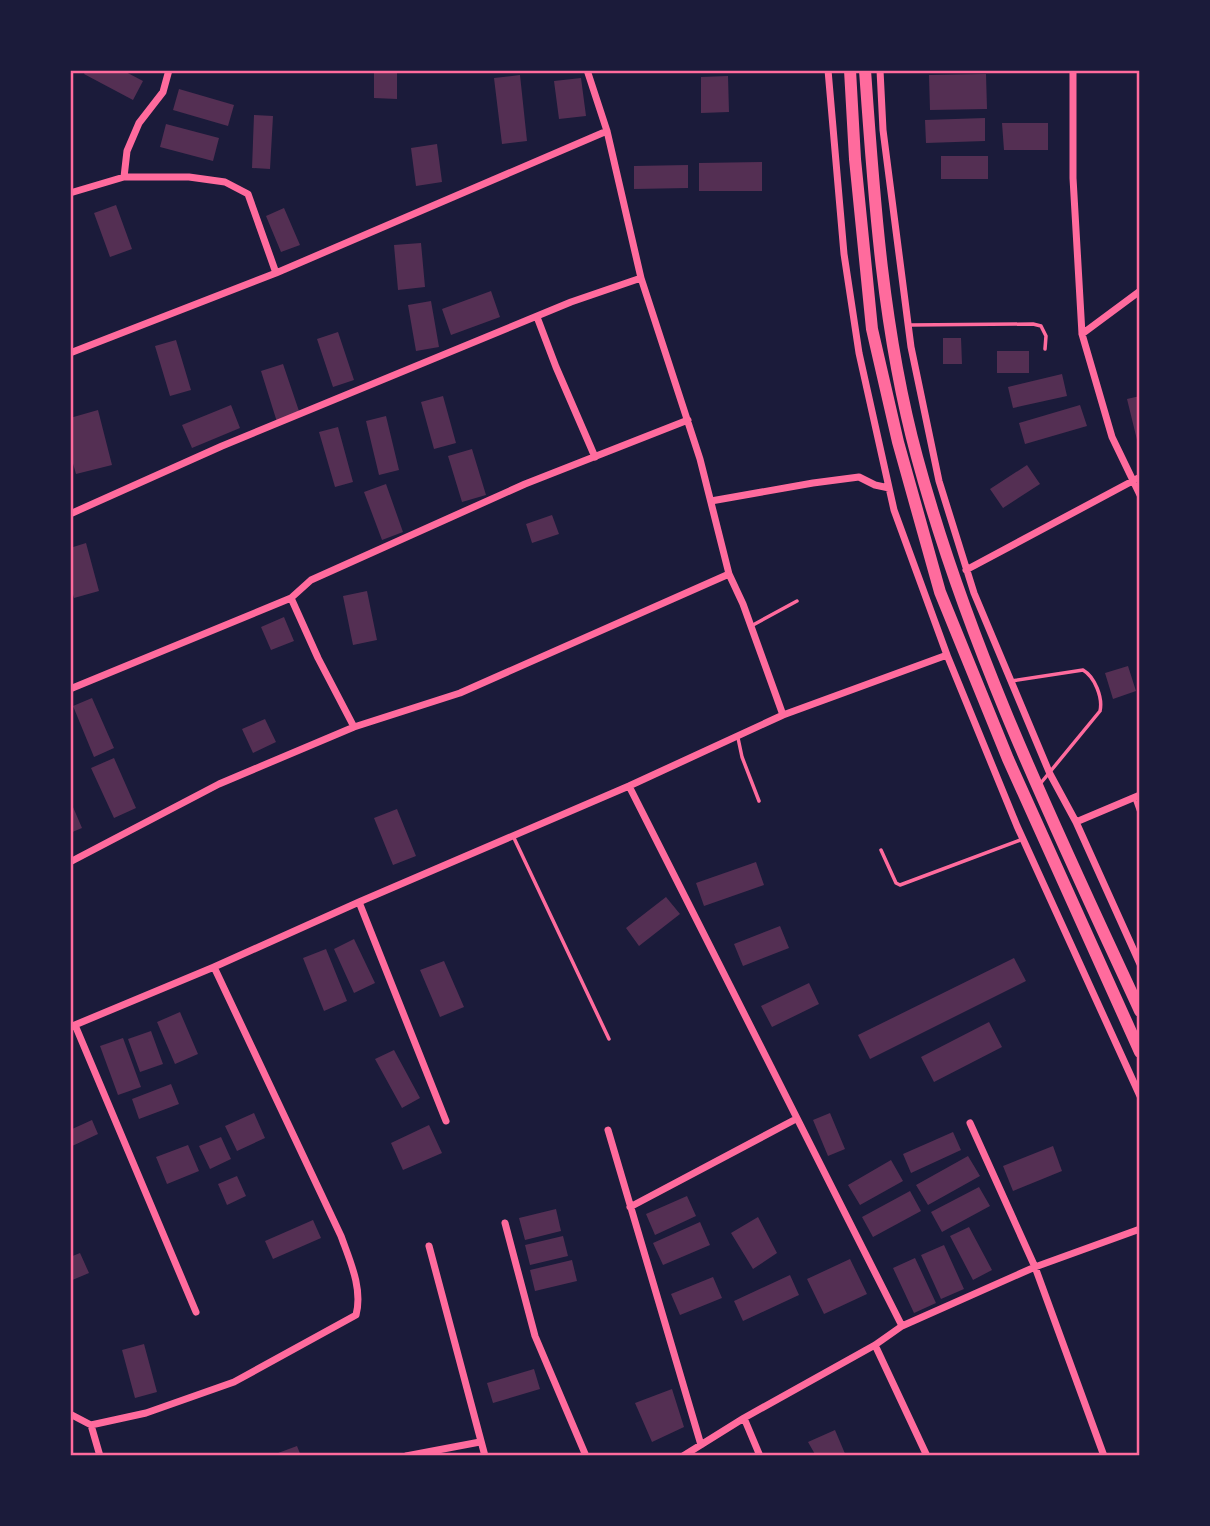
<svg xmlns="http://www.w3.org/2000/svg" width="1210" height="1526" font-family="Merriweather,serif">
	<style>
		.building { fill: #542f53 }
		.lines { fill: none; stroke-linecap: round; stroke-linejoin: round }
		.service { stroke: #ff6b9d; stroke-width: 3.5 }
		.minor { stroke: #ff6b9d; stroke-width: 7 }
		.trunk { stroke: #ff6b9d; stroke-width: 12 }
		.neatline { fill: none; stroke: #ff6b9d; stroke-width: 2.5 }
	</style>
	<rect width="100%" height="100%" fill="#1b1b3a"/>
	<!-- building -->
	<path class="building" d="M86,70H122L143,81L133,100L84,74Z
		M374,70H397V99L374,98Z
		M986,74L987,109L930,110L929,75Z
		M520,75L527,141L502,144L494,78Z
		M728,76L729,112L701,113V77Z
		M581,78L586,116L559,119L554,81Z
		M179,89L234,105L228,126L173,110Z
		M254,115L273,116L270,169L252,168Z
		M985,118V141L926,143L925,120Z
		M1002,123H1048V150H1004Z
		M166,124L219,138L213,161L160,147Z
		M437,144L442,182L416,186L411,148Z
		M941,156H988V179H941Z
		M762,162V191H699V163Z
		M688,165V188L634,189V166Z
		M116,205L132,249L110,257L94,213Z
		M284,208L300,245L281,252L266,216Z
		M421,243L425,287L398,290L394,245Z
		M491,291L500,317L451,335L442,309Z
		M431,301L439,347L416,351L408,305Z
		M338,332L354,380L333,387L317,339Z
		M943,338H961L962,364H943Z
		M176,340L191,390L170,396L155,346Z
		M997,351H1029V373H997Z
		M283,364L300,414L277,422L261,371Z
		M1062,374L1067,396L1013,408L1008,387Z
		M443,396L456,443L434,449L421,402Z
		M1140,396V448H1139L1127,399Z
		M231,405L240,428L192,448L182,425Z
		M1080,405L1087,426L1025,444L1019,423Z
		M98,410L112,465L76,474L70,453V418Z
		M386,416L399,470L379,475L366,421Z
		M338,427L353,482L335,487L319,432Z
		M472,449L486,495L462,502L448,456Z
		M1027,465L1040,484L1003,508L990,489Z
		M386,484L403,532L382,540L364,492Z
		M552,515L559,534L532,543L526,524Z
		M86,543L99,591L74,598L70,584V548Z
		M367,591L377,640L353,645L343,596Z
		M284,617L294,641L271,650L261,627Z
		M1128,666L1136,691L1113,699L1105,673Z
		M92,698L114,748L94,757L73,706Z
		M265,719L276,742L253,753L242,729Z
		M114,758L136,808L114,818L91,768Z
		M70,800L82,828L70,833Z
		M397,809L416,856L393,865L374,818Z
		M756,862L764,885L704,906L696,883Z
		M666,897L680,914L639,946L626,928Z
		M780,926L789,948L743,966L734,944Z
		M354,939L375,983L354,993L334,949Z
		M326,949L347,1001L324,1011L303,958Z
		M1014,958L1026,981L870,1059L858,1035Z
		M444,961L464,1007L440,1017L420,970Z
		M809,983L819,1004L772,1027L761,1006Z
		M180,1012L198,1054L175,1064L157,1022Z
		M989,1022L1002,1047L934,1082L921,1057Z
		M151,1031L163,1064L140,1072L128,1039Z
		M123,1038L141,1087L118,1095L100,1046Z
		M394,1050L420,1098L402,1108L375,1059Z
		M171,1084L179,1104L139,1119L132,1099Z
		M254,1113L265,1138L237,1151L225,1126Z
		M830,1113L845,1149L828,1156L813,1120Z
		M92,1120L98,1134L70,1147V1130Z
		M429,1125L442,1153L403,1170L391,1143Z
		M953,1132L961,1150L911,1173L903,1154Z
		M221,1137L231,1159L210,1169L199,1146Z
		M188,1145L199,1171L167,1184L156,1157Z
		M1053,1146L1062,1171L1013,1191L1003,1166Z
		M968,1156L980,1176L928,1205L916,1185Z
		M891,1160L903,1181L860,1205L848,1185Z
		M237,1176L246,1196L227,1205L218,1184Z
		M979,1187L990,1206L942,1232L931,1212Z
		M910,1191L921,1211L873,1237L862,1217Z
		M687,1196L696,1216L655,1235L646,1214Z
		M556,1209L561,1231L525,1240L519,1218Z
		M758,1217L777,1253L753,1269L731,1233Z
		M313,1220L321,1238L273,1259L265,1241Z
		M700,1222L710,1245L663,1265L653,1243Z
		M969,1227L992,1270L973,1280L950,1236Z
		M563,1236L568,1256L530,1265L525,1245Z
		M944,1245L964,1289L941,1299L921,1255Z
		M80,1253L89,1273L70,1281V1257Z
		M915,1258L936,1303L914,1313L893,1268Z
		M850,1259L867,1294L824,1314L807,1279Z
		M572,1260L577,1281L535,1291L530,1270Z
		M790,1275L799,1295L743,1321L734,1301Z
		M713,1277L722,1298L680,1315L671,1294Z
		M144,1344L157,1392L135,1398L122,1350Z
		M534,1369L540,1389L493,1403L487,1383Z
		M672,1389L684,1427L652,1442L635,1403Z
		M835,1430L846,1456H816L808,1442Z
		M297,1446L301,1456H270Z"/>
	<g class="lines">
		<!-- service -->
		<path class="service" d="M910,325L1033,324L1041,326L1046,336L1045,349
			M753,625L797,601
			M1011,681L1083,670C1095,677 1103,698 1100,711L1040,784
			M738,738L742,757L759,801
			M1134,798L1140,815
			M514,838L609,1039
			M881,850L896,883L900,885L1023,839"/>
		<!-- minor -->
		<path class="minor" d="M587,70L607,131L641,278L700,459L729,574L743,604L783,715
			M828,70L844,254L859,353L894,510L947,655L1017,826L1140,1096
			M880,70L883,130L911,347L939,481L974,593L1050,774L1076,822L1140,964
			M1073,70V178L1082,334L1112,437L1140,495
			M124,177L127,151L139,123L163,92L169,70
			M70,193L124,177H189L225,182L248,194L276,273
			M537,317L556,367L595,457
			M1082,334L1140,291
			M70,353L276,273L607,131
			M711,501L813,483L859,477L875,485L889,488
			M70,514L222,446L571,302L641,278
			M966,570L1140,477
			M291,598L318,658L354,727
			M70,689L291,598L311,580L525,484L688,420
			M629,786L902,1326
			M1076,822L1140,795
			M70,862L219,784L354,727L460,693L729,574
			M359,902L446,1121
			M75,1025L196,1312
			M70,1027L214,967L359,902L629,786L783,715L947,655
			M970,1123L1035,1267L1104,1456
			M608,1130L701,1445
			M630,1207L796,1119
			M505,1223L535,1336L586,1456
			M429,1246L485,1456
			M875,1345L927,1456
			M70,1414L91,1425L146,1413L234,1382L356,1315C363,1289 350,1261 341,1236L214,967
			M744,1418L760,1456
			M91,1425L100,1456
			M406,1456L480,1442
			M683,1456L744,1418L875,1345L902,1326L1035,1267L1140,1229"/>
		<!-- trunk -->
		<path class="trunk" d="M850,70L855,159L872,329L898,442L940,592L1008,759L1140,1052
			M865,70C874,199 883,332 917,457C969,650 1057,831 1140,1011"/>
	</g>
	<!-- border -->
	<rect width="1210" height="1526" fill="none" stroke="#1b1b3a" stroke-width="144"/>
	<rect x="72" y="72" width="1066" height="1382" class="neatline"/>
</svg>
